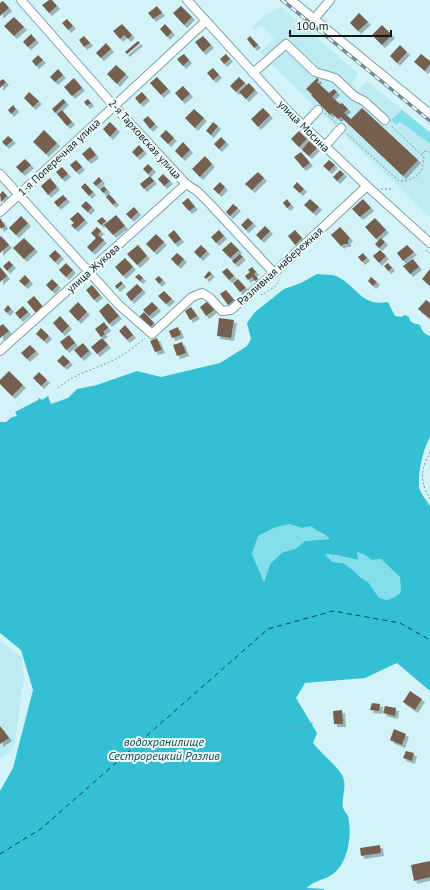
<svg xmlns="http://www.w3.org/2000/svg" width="430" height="890" font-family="'PT Sans',sans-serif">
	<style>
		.built { fill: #beeaf1 }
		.green { fill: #82deeb }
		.water { fill: #32c0d2; fill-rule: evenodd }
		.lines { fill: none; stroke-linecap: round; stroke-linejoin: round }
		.ferry { stroke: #09464e; stroke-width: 1; stroke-dasharray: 5 4; stroke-linecap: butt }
		.building { fill: #745e50; filter: url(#shadow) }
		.minor-casing { stroke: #81a1a6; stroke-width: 10 }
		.path { stroke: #7d9599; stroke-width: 1; stroke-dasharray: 2 2; stroke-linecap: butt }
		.minor { stroke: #fff; stroke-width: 8 }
		.rail-casing { stroke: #748c90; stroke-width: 3.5 }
		.rail { stroke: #effdff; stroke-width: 2; stroke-dasharray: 6; stroke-linecap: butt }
		.labels { text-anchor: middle; stroke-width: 4; stroke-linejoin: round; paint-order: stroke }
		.street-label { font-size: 11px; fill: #0e1a1c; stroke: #effdff }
		.water-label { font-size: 12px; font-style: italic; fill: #09464e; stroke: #effdff }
	</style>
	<defs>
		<filter id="shadow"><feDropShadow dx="3" dy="3" stdDeviation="0" flood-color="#0004"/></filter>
	</defs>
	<rect width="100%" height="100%" fill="#d2f4f9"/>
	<!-- built -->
	<path class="built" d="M281,7L359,74L351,83L359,90L367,81L430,132V217L279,72L260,52L274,39L261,25L255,30L252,27L263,16Z
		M0,640L21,657L24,676L14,748L0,759Z"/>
	<!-- green -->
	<path class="green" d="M402,110L430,133V144L400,122L396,125L391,120Z
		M289,524L302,528L311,526C317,532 324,534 330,539L305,541L295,549L283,552L270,564L264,582L252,554L258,536L274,528Z
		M356,552L365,555L372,560L381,559L400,577L401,592L395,597L387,600L379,598L368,582L360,577L353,570L343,563L332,562L324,554L337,555L358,560Z"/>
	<!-- water -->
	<path class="water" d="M317,274C323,275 331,274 336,276C358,286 360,307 388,302L395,316L401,317L405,315L409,317C410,324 415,323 420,325C422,331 424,334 430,336V437C423,449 418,472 419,487C420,493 427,501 430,506V691L397,663L365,678L305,683L296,698L317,733L313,743C320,752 337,766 342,775C348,786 341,797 343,808C344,811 347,814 348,816C352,832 349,857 338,869C330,880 315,879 307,888L324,889V890H0V791L13,768L33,690L21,650L0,633V422H6L12,417L17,416L15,412L38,400L39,398L42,400L48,396L51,404L68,398L77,389L97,385L137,371L161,377L220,363L247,346L251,339L247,323L255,312L284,289L301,283ZM289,524L302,528L311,526C317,532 324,533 330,539L305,541L295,549L283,552L270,564L264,582L252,554L258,536L274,528ZM357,552L365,555L372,560L381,559L400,577L401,592L395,597L387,600L379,598L368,582L360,577L353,570L343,563L332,562L325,554L337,555L358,560Z"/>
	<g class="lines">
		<!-- ferry -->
		<path class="ferry" d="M0,854L42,828L268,629L333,611L400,623L430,640"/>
	</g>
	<!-- building -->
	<path class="building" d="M49,0H52L57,6L49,13L42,5Z
		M3,1L9,8L0,16V3Z
		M157,6L162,13L153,19L148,13Z
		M181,6L192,17L184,25L173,13Z
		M359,13L368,22L358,31L350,23Z
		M14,17L24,27L14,36L4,26Z
		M67,19L73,26L68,30L62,23Z
		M122,24L132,35L128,39L124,35L120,39L113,31Z
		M165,24L172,32L167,37L160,29Z
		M382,25L392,35L382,45L372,35Z
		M31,34L36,40L28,47L23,42Z
		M84,36L90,43L84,47L79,40Z
		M203,36L211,45L203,52L195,42Z
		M250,36L258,45L254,48L247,39Z
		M138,41L140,43L127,54L125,52Z
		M106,43L111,49L101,58L96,53Z
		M400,45L407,52L397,63L390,56Z
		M184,54L189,60L183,66L177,59Z
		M226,54L230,59L224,64L220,59Z
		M421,54L430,61V64L425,71L414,62Z
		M38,55L43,60L36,66L32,61Z
		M116,65L126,74L117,84L107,74Z
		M213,68L219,75L213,80L207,73Z
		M58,69L63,75L55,82L50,77Z
		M157,77L168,89L161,95L150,83Z
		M239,77L245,83L236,92L230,86Z
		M74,78L82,88L72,96L64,87Z
		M317,78L319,80L317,82L329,93L334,89L337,92L332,97L340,104L342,103L348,109L344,113L351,119L362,108L418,160L403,176L341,117L338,119L332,113L330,115L311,95L312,94L306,89Z
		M3,79L6,82L0,88V81Z
		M249,83L255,90L246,99L239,92Z
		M183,86L190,94L182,101L175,93Z
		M29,92L39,101L33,107L24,98Z
		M142,92L147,98L140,104L135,98Z
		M63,99L66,102L55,113L52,109Z
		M88,99L91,103L87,106L84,102Z
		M13,105L16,109L11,114L8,110Z
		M263,108L270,115L258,127L251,119Z
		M194,109L204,118L195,128L185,118Z
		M62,110L72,122L67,126L57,114Z
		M148,116L155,124L150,129L143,120Z
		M110,122L117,129L110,137L103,129Z
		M213,122L218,126L211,135L206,131Z
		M44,130L57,143L46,154L33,142Z
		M166,130L174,138L168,144L160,136Z
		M299,131L307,139L299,147L291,139Z
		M8,136L13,140L6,146L2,142Z
		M221,137L226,142L219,149L214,144Z
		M309,141L317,148L309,156L302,150Z
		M183,142L190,150L182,158L175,151Z
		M139,145L144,151L137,157L132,152Z
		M90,147L96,155L88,161L82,154Z
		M301,152L310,163L303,168L294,157Z
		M205,156L212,164L200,177L192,169Z
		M25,159L31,165L22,173L16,167Z
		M76,160L82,167L76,172L70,165Z
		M329,160L335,165L329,171L323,166Z
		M148,164L153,169L148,174L143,169Z
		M62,167L68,174L62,179L56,172Z
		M340,170L344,174L337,181L333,177Z
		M258,172L264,178L252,190L245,184Z
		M163,174L170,181L164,186L158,179Z
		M150,176L154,181L144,189L140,184Z
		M99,177L102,181L96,186L93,183Z
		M50,178L57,187L48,195L41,186Z
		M220,182L225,187L219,194L213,189Z
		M297,182L304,189L300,193L293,187Z
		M85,183L93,192L89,196L81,187Z
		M104,186L107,190L103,193L100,189Z
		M3,191L7,196L1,202L0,194Z
		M109,194L116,202L113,205L106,197Z
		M63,195L67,199L58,207L54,202Z
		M188,198L195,207L189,211L182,203Z
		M287,199L291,205L287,208L283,203Z
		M310,199L319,207L313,213L304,205Z
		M363,199L371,208L360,217L352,209Z
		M86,201L92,207L88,212L81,206Z
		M233,204L238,208L230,216L226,212Z
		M134,207L138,212L131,219L126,214Z
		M78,212L85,220L75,229L71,225L74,223L70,219Z
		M116,215L125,226L113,235L104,225Z
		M21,216L28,223L16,235L9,228Z
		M102,217L106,221L101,225L97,221Z
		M0,218L5,226L1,229L0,227Z
		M248,218L253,223L246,230L241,225Z
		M375,218L386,230L376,239L365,227Z
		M265,226L270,231L261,240L256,235Z
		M97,227L101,231L98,235L104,240L92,252L87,247L96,238L91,233Z
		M340,227L350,238L348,240V244H344L341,246L331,235Z
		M174,230L181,239L175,244L168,235Z
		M219,230L224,236L216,243L211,237Z
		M295,230L302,238L295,245L288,236Z
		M156,234L164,242L154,252L146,244Z
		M1,236L9,245L0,253V237Z
		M24,238L35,249L24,259L13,248Z
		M381,238L385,242L379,248L375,244Z
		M231,242L239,250L230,258L222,250Z
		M138,245L147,256L137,265L127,254Z
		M201,245L207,251L200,258L194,252Z
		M407,245L414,252L403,261L397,253Z
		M55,250L61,256L55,262L49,256Z
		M380,250L386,256L379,263L373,256Z
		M177,253L184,259L178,266L171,259Z
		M363,253L367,258L362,262L358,257Z
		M240,254L243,257L235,264L232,261Z
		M125,258L133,267L123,276L115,267Z
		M413,259L419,267L410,274L403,266Z
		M9,261L13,265L7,271L3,266Z
		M66,263L73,270L66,277L59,270Z
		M388,263L392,268L388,271L384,266Z
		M0,267L7,276L0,282Z
		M252,267L256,272L254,274L258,279L255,281L252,277L248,280L245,276L250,272L248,270Z
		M227,268L234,276L229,280L222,272Z
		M430,269V286L422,279Z
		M209,271L212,274L206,279L204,277Z
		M139,274L143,278L140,281L135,277Z
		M25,275L30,281L25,286L19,281Z
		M159,276L163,280L159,284L155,279Z
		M371,277L377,282L373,286L368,281Z
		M52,279L58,285L52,291L46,285Z
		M238,279L246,288L240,292L233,283Z
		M121,281L123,284L117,289L115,286Z
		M137,284L143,290L131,301L126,294Z
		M92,285L100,295L94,300L86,290Z
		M226,290L234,300L228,305L220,294Z
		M164,291L172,299L166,304L158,296Z
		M34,296L43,307L36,313L27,302Z
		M426,300L430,303V319L418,309Z
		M208,301L214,310L206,316L200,307Z
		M78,302L87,312L78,321L69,311Z
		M152,302L158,308L149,316L143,310Z
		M108,303L119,316L109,324L99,311Z
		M8,305L11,309L7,313L4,310Z
		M23,306L28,312L20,319L15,313Z
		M191,307L197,316L190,320L185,311Z
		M144,312L154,323L149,328L139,317Z
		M60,316L69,326L62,333L53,323Z
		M219,318L234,320L231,338L217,336Z
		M104,322L108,328L103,332L105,334L101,337L95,329Z
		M3,324L9,331L0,338V326Z
		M125,325L133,335L127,340L119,331Z
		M178,327L181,335L172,338L169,331Z
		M41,328L49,336L44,341L36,334Z
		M69,335L75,343L66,350L60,342Z
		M102,338L108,345L97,354L91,347Z
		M157,338L162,350L155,352L150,341Z
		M182,342L186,353L177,356L173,345Z
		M83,343L89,351L81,358L74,350Z
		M30,345L36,351L27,359L21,353Z
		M63,355L70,362L64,367L57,361Z
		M9,371L23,385L12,396L0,384V380Z
		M39,372L47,380L41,386L33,378Z
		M410,691L422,699L415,710L403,702Z
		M372,703L380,704L379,711L370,710Z
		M385,706L396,708L395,716L383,713Z
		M342,710L343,724H334L333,711Z
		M0,726L9,738L0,744Z
		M394,729L406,734L402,745L390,740Z
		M406,751L414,753L412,761L403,758Z
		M380,845L381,853L361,856L360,848Z
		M430,861V877L414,881L411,865Z"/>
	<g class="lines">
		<defs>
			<path id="minor" d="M21,0L114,106L186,184L197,191L211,205L274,273
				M187,0L290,113L367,186L430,243
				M291,0L430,114
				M315,18L330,0
				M253,73L286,44L315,72L335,78L354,96L364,101L385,120
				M303,126L318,110
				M325,146L341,128
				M0,174L119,305L152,334L192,297L202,293L210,298L222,311L231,310L274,273L367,186
				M0,212L206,21
				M0,351L186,184"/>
		</defs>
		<!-- minor casing -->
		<use href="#minor" class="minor-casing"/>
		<!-- path -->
		<path class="path" d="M325,113L336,123
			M347,134L399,181C415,181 423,174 424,157L390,125
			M422,154L424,151L430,152
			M381,189H391
			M426,250L430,253
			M261,294L262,295L276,286L279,280
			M58,388C74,374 95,369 114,360C125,354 136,346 145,338
			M430,452C420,471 420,481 430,499
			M291,727L298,725V727
			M292,733L300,731L299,728L314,723"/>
		<!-- minor -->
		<use href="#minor" class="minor"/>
		<defs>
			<path id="rail" d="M282,0L430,121"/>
		</defs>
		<!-- rail casing -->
		<use href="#rail" class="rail-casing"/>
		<!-- rail -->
		<use href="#rail" class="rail"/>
	</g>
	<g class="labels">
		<!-- street labels -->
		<g class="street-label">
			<text transform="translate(304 126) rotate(45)" y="4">улица Мосина</text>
			<text transform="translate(145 139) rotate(48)" y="4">2-я Тарховская улица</text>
			<text transform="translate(59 157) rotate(-43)" y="4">1-я Поперечная улица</text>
			<text transform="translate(280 266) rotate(-42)" y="4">Разливная набережная</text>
			<text transform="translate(93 268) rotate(-42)" y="4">улица Жукова</text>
		</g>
		<!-- water labels -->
		<g class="water-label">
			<text x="164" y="746">водохранилище<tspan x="164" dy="14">Сестрорецкий Разлив</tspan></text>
		</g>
	</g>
	<!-- scale -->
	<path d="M290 30v6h101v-6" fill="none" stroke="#0e1a1c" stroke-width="2"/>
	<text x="296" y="30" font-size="12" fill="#0e1a1c" stroke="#effdff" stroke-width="3" paint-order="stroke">100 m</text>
</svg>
